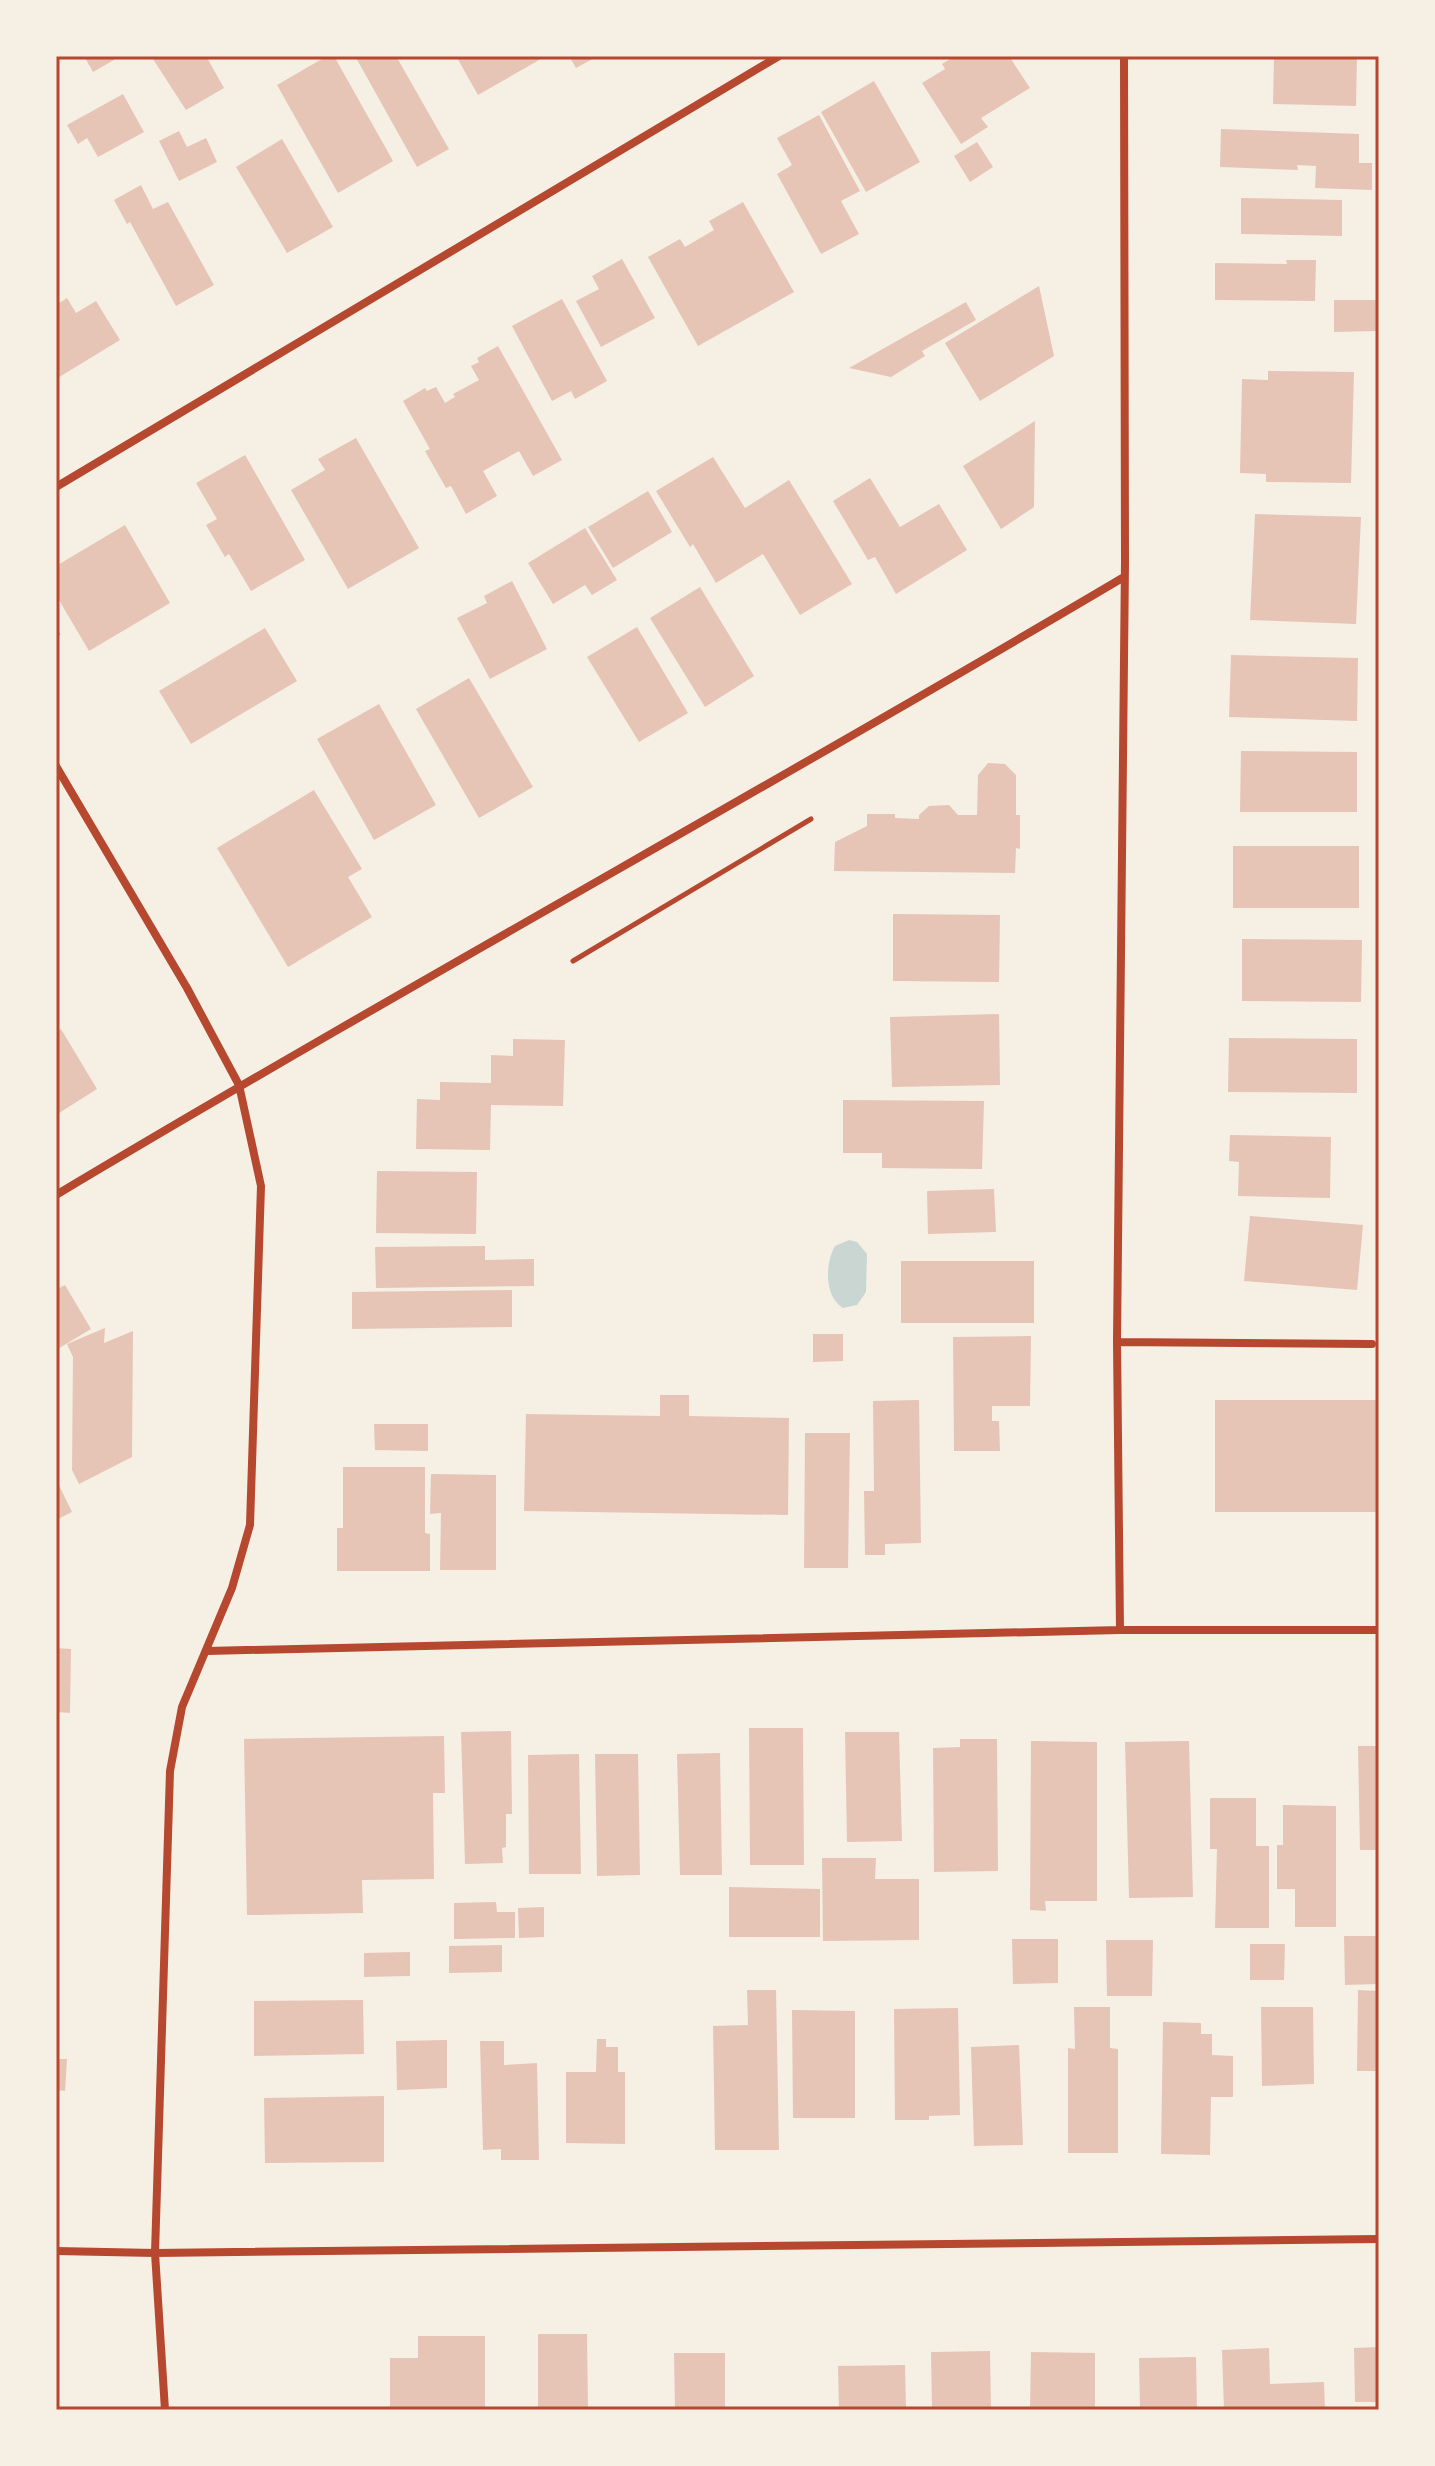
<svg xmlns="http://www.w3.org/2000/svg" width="1435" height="2466" font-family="Roboto,sans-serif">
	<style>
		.water { fill: #c9d6d2 }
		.building { fill: #e6c5b7 }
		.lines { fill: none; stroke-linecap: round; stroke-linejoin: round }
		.path { stroke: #b5482f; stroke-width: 5 }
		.minor { stroke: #b5482f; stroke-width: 8 }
		.neatline { fill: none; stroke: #b5482f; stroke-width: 3 }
	</style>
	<rect width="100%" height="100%" fill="#f6efe4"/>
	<!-- water -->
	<path class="water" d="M849,1240L857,1242L867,1254L866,1292L857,1305L843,1308C824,1297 825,1263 835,1246Z"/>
	<!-- building -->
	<path class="building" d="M84,56H121L93,72Z
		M151,56H206L224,88L186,110Z
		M327,56H334L393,161L338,193L277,85Z
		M355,56H396L449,149L417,167Z
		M456,56H537L539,60L478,95Z
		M569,56H598L576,68Z
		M955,56H1009L1030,88L981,118L988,127L961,144L922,83L945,69L942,64Z
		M1274,56H1357L1356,106L1273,104Z
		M874,81L920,162L866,192L821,112Z
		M123,94L144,132L98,157L87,138L78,144L67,125Z
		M819,115L860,191L841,201L859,234L821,254L777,174L792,165L777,138Z
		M1221,129L1359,134V163H1372V190L1315,188L1316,166L1297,165L1298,170L1220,167Z
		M179,131L187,147L206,138L217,162L179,181L159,141Z
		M282,139L333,227L287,253L236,167Z
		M977,142L993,167L970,182L954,156Z
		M141,185L153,209L168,202L214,285L176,306L130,222L127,224L114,200Z
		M1241,198L1342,200V236L1241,234Z
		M743,202L794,292L698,346L648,257L680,239L685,247L714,230L709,221Z
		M622,259L655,318L601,347L576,301L599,289L592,276Z
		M1286,260H1316L1315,301L1215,300V263L1287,264Z
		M1039,286L1054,356L980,401L945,343Z
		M67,298L76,313L96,301L120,340L56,379V305Z
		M562,299L607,381L575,399L571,391L552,401L512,326Z
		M1334,300H1379V331L1334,332Z
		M966,302L976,320L922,351L925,356L891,377L849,368Z
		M498,346L562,460L533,476L519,451L483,471L497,496L466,514L451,486L446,488L425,451L430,449L403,401L425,388L427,391L436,387L445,403L455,397L453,394L479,380L471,366L479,362L477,358Z
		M1268,371L1354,372L1351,483L1266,482V474L1240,473L1242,379L1268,380Z
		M1035,421L1034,507L1001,529L963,466Z
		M356,438L419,548L348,589L291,490L325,470L318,459Z
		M245,455L305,560L251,591L229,554L225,557L206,525L217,519L196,483Z
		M713,457L745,508L789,480L852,584L800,615L763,554L716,583L693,544L690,547L656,491Z
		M870,478L900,527L939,504L967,550L896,594L875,557L868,560L833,501Z
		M648,491L672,532L613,568L588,527Z
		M1255,514L1361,517L1356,624L1250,620Z
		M125,525L170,603L89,651L56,595V566Z
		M585,528L617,580L592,595L585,585L553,604L528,563Z
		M512,581L547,649L490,679L457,618L487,603L484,596Z
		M700,587L754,676L705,707L650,618Z
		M637,627L688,713L639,742L587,657Z
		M265,628L297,681L191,744L159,691Z
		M1231,655L1358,658L1357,721L1229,717Z
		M469,678L533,787L479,818L416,709Z
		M379,704L436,805L374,840L317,739Z
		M1241,751L1357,752V812H1240Z
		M988,763L1005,764L1016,775V815H1020V849L1016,848L1015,873L834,871L835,842L867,826V814H895V818L919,819V815L929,806L949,805L958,815H977L978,775Z
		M314,790L362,869L348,877L372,917L288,967L217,848Z
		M1233,846H1359V908H1233Z
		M893,914L1000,915L999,982L893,981Z
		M1242,939L1362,940L1361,1002L1242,1001Z
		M999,1014L1000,1085L892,1087L890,1017Z
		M61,1029L97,1089L56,1115V1032Z
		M1229,1038L1357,1039V1093L1228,1092Z
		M513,1039L565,1040L563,1106L491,1105L490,1150L416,1149L417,1099L440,1100V1082L491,1083V1055L513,1056Z
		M843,1100L984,1101L982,1169L882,1168V1153H843Z
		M1230,1135L1331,1137L1330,1198L1238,1196L1239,1162L1229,1161Z
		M377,1171L477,1172L476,1234L376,1233Z
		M994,1189L996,1232L928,1234L927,1191Z
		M1250,1216L1363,1225L1357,1290L1244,1281Z
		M485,1246V1260L534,1259V1286L376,1288L375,1247Z
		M901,1261H1034V1323H901Z
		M65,1285L91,1329L56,1350V1290Z
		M512,1290V1327L352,1329V1292Z
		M105,1328L104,1343L133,1331L132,1457L79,1484L72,1470L73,1357L67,1344Z
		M813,1334H843V1361L813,1362Z
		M1031,1336L1030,1406H992V1421H999L1000,1451H954L953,1337Z
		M660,1395H689V1416L789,1418L788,1515L524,1511L526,1414L660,1416Z
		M919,1400L921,1543L885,1544V1555H865L864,1491H874L873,1401Z
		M1215,1400H1379V1512H1215Z
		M374,1424H428V1451L375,1450Z
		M805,1433H850L848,1568H804Z
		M343,1467H425V1533L430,1534V1571H337V1528H343Z
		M431,1474L496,1475V1570H440L441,1513L430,1514Z
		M56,1479L72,1512L56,1520Z
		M56,1648L71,1649L70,1713L56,1712Z
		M749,1728H803L804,1865H750Z
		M511,1731L512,1814H506V1847L502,1848L503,1863L465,1864L461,1732Z
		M845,1732H899L902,1841L847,1842Z
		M444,1736L445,1793H433L434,1879L362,1880L363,1913L247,1915L244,1739Z
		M960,1739H997L998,1871L934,1872L933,1748L960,1747Z
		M1031,1741L1097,1742V1901H1045L1046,1911L1030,1910Z
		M1189,1741L1193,1897L1129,1898L1125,1742Z
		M1358,1746H1379V1850H1360Z
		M720,1753L722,1875H680L677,1754Z
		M579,1754L581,1874H529L528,1755Z
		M595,1754H638L640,1875L597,1876Z
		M1210,1798H1256V1846H1269V1928H1215L1217,1849H1210Z
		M1283,1805L1336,1806V1927H1295V1889H1277V1845H1283Z
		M822,1858H876L875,1879H919V1940L823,1941Z
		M729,1887L820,1889V1937H729Z
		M496,1902L497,1912H515V1938L454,1939V1903Z
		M544,1907V1937L519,1938L518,1908Z
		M1344,1936H1379V1984L1345,1985Z
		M1012,1939H1058V1983L1013,1984Z
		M1106,1940H1153L1152,1996H1107Z
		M1250,1944H1285L1284,1980H1250Z
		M502,1945V1972L449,1973V1946Z
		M410,1952V1976L364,1977V1953Z
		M747,1990H776L779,2150H715L713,2026L748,2025Z
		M1358,1990L1379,1991V2071H1357Z
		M363,2000L364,2054L254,2056V2001Z
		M1074,2007H1110V2048L1118,2049V2153H1068V2048L1075,2049Z
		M1261,2007H1313L1314,2084L1262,2086Z
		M958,2008L960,2115L929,2116V2120H895L894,2009Z
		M792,2010L855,2011V2118H793Z
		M1163,2022L1201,2023V2034H1212V2055L1233,2056V2097H1211L1210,2155L1161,2154Z
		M597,2039H606V2047H618V2072H625V2144L566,2143V2072H596Z
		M447,2040V2088L397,2090L396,2041Z
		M480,2041H504V2065L537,2063L539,2160H501V2149L483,2150Z
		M1019,2045L1023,2145L974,2146L971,2047Z
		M56,2059H67L65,2091L56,2090Z
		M384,2096V2162L265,2163L264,2098Z
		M538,2334H587L588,2410H538Z
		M418,2336H485V2410H390V2358H418Z
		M1379,2347V2402H1355L1354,2348Z
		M1269,2348L1270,2384L1324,2382L1325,2410H1224L1222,2350Z
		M990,2351L991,2410H932L931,2352Z
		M1031,2352L1095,2353V2410H1030Z
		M674,2353H725V2410H675Z
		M1196,2357L1197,2410H1140L1139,2358Z
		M905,2365L906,2410H839L838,2366Z"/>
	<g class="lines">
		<!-- path -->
		<path class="path" d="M56,632L57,634
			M573,961L811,819"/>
		<!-- minor -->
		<path class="minor" d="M56,487L779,56
			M56,766L187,988L239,1085L261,1186L250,1525L232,1588L182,1707L170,1771L155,2253L165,2410
			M56,1195C409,984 770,787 1124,577
			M1117,1342L1372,1344
			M1120,1630L1117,1342L1125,562L1124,56
			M207,1651L1120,1630H1379
			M56,2251L155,2253L1379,2239"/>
	</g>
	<!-- border -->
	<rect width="1435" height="2466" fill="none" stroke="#f6efe4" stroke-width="116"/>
	<rect x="58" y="58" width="1319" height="2350" class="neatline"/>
</svg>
